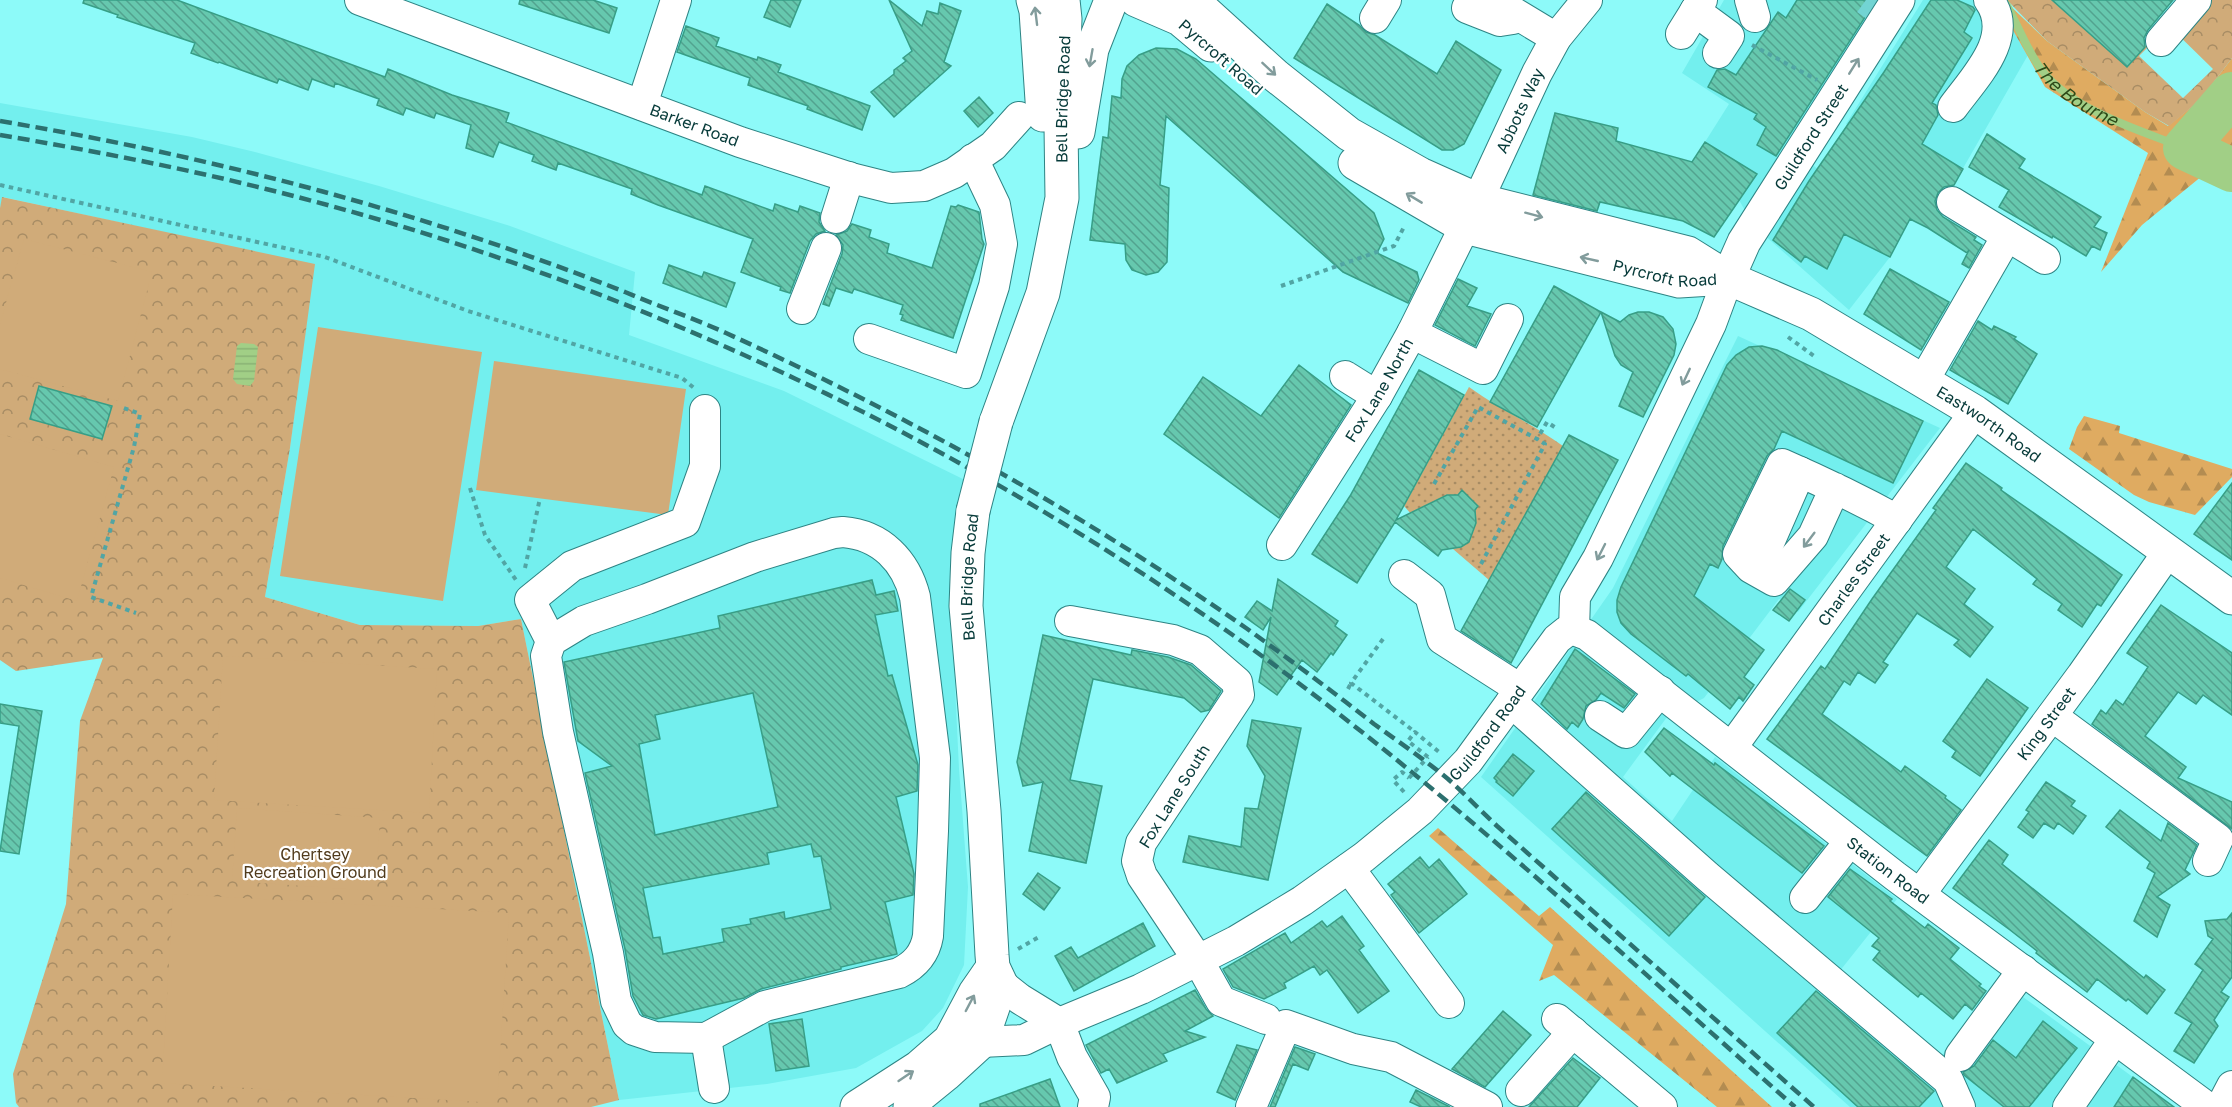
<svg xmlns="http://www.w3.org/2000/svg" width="2232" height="1107" font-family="'Golos Text',sans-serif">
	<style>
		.built { fill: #73efee }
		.grass { fill: url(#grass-dots) }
		.forest { fill: url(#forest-firs) }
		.park { fill: url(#park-crowns); fill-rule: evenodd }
		.pitch { fill: #d0ab79 }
		.water { fill: url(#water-rules) }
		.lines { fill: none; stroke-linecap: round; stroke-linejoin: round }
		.stream { stroke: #a1cf86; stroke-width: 8 }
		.river { stroke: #a1cf86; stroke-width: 44 }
		.building { fill: url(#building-back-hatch); stroke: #379e86; stroke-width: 1.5; fill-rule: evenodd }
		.minor-tunnel { stroke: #72d4d3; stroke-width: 30; stroke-dasharray: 30 15; stroke-linecap: butt }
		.minor-casing { stroke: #2e8484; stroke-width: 32 }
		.major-casing { stroke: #2e8484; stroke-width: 35 }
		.path { stroke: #51a5a4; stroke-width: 4; stroke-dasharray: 4.5 4.5; stroke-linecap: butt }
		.minor { stroke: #fff; stroke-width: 30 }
		.major { stroke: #fff; stroke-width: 33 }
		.rail { stroke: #2c706f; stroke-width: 4.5; stroke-dasharray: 12 6; stroke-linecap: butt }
		.major-bridge-casing { stroke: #2e8484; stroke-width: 35; stroke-linecap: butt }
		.path-bridge { stroke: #51a5a4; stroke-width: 4; stroke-dasharray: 4.5 4.5; stroke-linecap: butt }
		.major-bridge { stroke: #fff; stroke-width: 33 }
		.oneway { stroke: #829c9c }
		.labels { text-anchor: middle; stroke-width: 4.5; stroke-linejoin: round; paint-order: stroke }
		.street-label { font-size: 16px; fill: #063a39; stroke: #fff }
		.park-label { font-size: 16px; fill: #503a1b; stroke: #fff }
		.water-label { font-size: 18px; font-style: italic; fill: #2d4a18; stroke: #fff }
	</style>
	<defs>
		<pattern id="grass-dots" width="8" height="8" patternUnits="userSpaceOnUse" patternTransform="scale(1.5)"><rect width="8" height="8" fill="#d0ab79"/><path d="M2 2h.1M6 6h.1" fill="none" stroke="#a78c64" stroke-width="1.8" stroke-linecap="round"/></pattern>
		<pattern id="forest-firs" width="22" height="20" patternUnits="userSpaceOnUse" patternTransform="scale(1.5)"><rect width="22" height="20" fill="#dfab61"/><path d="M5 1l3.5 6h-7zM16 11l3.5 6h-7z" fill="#b38c51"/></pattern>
		<pattern id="park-crowns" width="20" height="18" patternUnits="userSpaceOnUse" patternTransform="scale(1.5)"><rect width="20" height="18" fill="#d0ab79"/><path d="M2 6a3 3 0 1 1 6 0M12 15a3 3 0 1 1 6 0" fill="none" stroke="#a78c64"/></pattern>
		<pattern id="water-rules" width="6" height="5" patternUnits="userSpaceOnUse" patternTransform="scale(1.5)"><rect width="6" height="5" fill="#a1cf86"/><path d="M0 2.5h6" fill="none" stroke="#89b274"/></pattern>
		<pattern id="building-back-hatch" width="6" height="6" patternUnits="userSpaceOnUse" patternTransform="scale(1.5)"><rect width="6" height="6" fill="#66c8ae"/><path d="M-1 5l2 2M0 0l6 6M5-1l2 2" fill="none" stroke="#52a38f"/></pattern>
	</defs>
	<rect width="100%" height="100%" fill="#8dfaf9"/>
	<!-- built -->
	<path class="built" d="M1724,0H1888L1791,148L1819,170L1910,219L1890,257L1849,310L1754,226L1739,200L1756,174L1705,142L1729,104L1682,73Z
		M1923,0H1996L2028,55L1950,191L1846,124Z
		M0,103L192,137L255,152L379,186L507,225L635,272L629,335L784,391L969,482L952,621L959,769L968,887L964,965L943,1008L922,1031L856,1068L767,1084L619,1100L521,619L478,626L360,625L265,597L290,448L314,265L3,197L0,208Z
		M1738,336L1940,428L1798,612L1779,599L1704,698L1667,717L1623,777L1672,821L1715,757L1897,899L1839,972L1940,1058L2001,981L2174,1107H1850L1481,777L1613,588Z"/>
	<!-- grass -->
	<path class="grass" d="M1469,387C1499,409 1533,424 1563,446L1489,580L1453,549C1472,545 1477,528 1475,510L1478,506L1462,491L1421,525L1404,506Z"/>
	<!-- forest -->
	<path class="forest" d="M1996,0H2004L2047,41L2145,112L2168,126L2200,100L2232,58V191L2213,167L2142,225L2101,272L2148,153L2045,87Z
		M2084,416L2120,426L2119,433L2232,469V477L2195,515L2149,502L2134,495L2069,449L2077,427Z
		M1438,828L1539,916L1550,907L1772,1107H1717L1554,975L1539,981L1553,945L1429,836Z"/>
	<!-- park -->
	<path class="park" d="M2007,0H2061L2057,5L2127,66L2184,3L2180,0H2232V58L2200,100L2169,126L2145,112L2047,41ZM2169,26L2213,69L2183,98L2139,56Z
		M2,197L315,264L290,448L265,597L360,625L478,626L521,619L619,1100L591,1107H19L16,1103L13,1074L66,904L80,721L103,658L16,671L0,660V208Z"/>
	<!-- pitch -->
	<path class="pitch" d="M24,239L152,272L118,401L0,369V324Z
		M318,327L482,352L443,601L280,576Z
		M494,361L686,389L668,515L476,490Z
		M0,434L114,467L77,601L0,578Z
		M223,656L437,669L429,813L214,800Z
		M237,808L380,818L375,891L232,881Z
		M173,894L509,913L497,1103L162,1083Z"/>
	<!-- water -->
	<path class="water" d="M241,343L254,344L258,347L254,381L250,386L237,384L233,379L237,346Z"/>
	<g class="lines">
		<!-- stream -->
		<path class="stream" id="s1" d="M2006,4C2018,25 2027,50 2041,69C2071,110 2139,130 2185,148"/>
		<!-- river -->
		<path class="river" d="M2232,94L2185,148L2232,170"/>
	</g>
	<!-- building -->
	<path class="building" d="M84,0H177L385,77L388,69L452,95L509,113L506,122L702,195L705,186L773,211L775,204L798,212L800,206L820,213L819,222L825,231L816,234L810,241L790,293L780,290L781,287L741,272L753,239L658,205L631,194L632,189L558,163L556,170L532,161L534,155L499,142L493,157L466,148L471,125L436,113L434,118L406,108L403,115L377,105L379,99L335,83L334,87L312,79L308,90L279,79L277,83L219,62L218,63L191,53L195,43L117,17L118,15L83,3Z
		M520,0H593L617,8L609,33L519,4Z
		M771,0H801L790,27L764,17Z
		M889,0L922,26L927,11L938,14L940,3L961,11L944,62L951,66L894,117L871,92L894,74V70L906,61L903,58L912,51Z
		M1797,0H1876L1776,156L1757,145L1766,127L1754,119L1757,114L1708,87L1717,70L1725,69L1736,75L1778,12L1786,18Z
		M1931,0H1957L1973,7L1975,10L1964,32L1972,38L1932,103L1936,105L1938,115L1922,144L1963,169L1954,185L1944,187L1938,193L1935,201L1937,210L1943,217L1976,237L1974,240L1982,245L1969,268L1962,264L1969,250L1967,253L1928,228L1910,219L1890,257L1844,234L1827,269L1805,256L1801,262L1773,240L1809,181L1884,72Z
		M2052,0H2173L2148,30L2144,38L2145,47L2127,67Z
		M1327,4L1359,25L1366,32L1375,35L1437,74L1456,41L1501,70L1464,144L1453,150H1442L1294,58Z
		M686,26L719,38L716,46L757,60L758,57L781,65L778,72L870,106L862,130L807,109L808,106L748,85L750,78L677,52Z
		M1156,48L1177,49L1196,59L1374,213L1384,239L1377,253L1417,272L1419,280L1408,303L1343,272L1166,116L1160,185L1169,188L1167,262L1158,272L1146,275L1132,270L1126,260L1125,244L1090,240L1103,137L1108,138L1112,96L1121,98L1122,79L1127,66L1139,55Z
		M979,97L993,113L978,127L964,111Z
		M1555,113L1618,128L1616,141L1692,162L1705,142L1757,174L1714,237L1683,221L1600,202L1597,211L1533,195Z
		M1987,134L2025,159L2019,168L2101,217L2094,227L2107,233L2100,250L2092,246L2086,256L2053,236L2052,238L1999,207L2009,190L1969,167Z
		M958,205L979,212L982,239L984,244L953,338L901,320L903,315L900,314L903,305L854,289L852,293L836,288L829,306L823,304L842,254L843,245L836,235L847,231L852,224L871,230L869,237L889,244L887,253L932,268L951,206L956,207Z
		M669,265L702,277L704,272L735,283L726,307L663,283Z
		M1890,269L1949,302L1921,350L1864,314Z
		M1458,279L1477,288L1467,306L1491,314L1475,346L1435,325Z
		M1554,286L1601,312L1537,427L1490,402Z
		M1601,312L1620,322L1629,315L1638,312H1649L1663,317L1673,329L1676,344L1674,355L1643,417L1619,406L1633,372L1621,365L1615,356Z
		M1978,321L1992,330L1994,326L2016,337L2014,339L2037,354L2008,404L1950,370Z
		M1762,346L1777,350L1923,421L1893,483L1782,431L1774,449L1767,456L1723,546L1722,559L1718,568L1710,564L1694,596L1764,650L1744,677L1754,685L1743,701L1739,697L1730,709L1688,674L1686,676L1631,634L1621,623L1617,612V600L1621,587L1727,365L1736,355L1749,347Z
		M1299,365L1351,405L1279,518L1164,434L1203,377L1261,416Z
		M1419,370L1464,395L1396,520L1447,495H1458L1462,490L1478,506L1475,510L1476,523L1469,542L1461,547L1442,550L1438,556L1395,522L1357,583L1312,554L1350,496Z
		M39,386L112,406L102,439L30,419Z
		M1569,435L1618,460L1511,663L1461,631Z
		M1966,463L2002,488L2001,490L2122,575L2101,606L2097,604L2082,627L2058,610L2062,604L2033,584L2037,579L1973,529L1946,567L1975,589L1964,604L1993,627L1970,657L1954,645L1959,640L1917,613L1883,662L1888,665L1875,683L1858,672L1850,685L1844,681L1822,714L1901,772L1905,766L1946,796L1945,798L1961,810L1927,856L1767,739L1821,666L1825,669L1872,599L1936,510L1933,508Z
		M2232,483V560L2194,534Z
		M1278,579L1338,621L1335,626L1347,635L1333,655L1331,653L1317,672L1302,660L1277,695L1259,682L1271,617L1263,630L1245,617L1257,601L1272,611Z
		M872,580L876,595L894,591L898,611L875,615L888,676L892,675L918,765L917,791L896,797L914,874L913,895L885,902L897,954L841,967V969L761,989L744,998L656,1019L643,1015L633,996L625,949L585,773L612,766L578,741L564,662L720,628L718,616ZM753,693L778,807L655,835L639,744L660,739L655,715ZM811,844L814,857L821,856L831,909L785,919L784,912L750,919L751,924L722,929L724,942L663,954L660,937L653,938L643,888L769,864L767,853Z
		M1790,589L1805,600L1789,621L1773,610Z
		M2161,605L2232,653V715L2203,695L2196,704L2178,692L2145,736L2186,767L2178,778L2232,802V829L2092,724L2101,710L2106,714L2116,700L2123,705L2148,667L2127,653Z
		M1043,635L1131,655L1132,650L1168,657L1191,665L1221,691L1209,710L1201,712L1184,698L1093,679L1070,780L1102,786L1086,863L1029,851L1043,782L1023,786L1017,762Z
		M1575,649L1635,694L1624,708L1601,693L1596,700L1586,706L1583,719L1578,727L1572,722L1567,729L1541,704Z
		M1987,679L2028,708L1980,776L1952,757L1956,751L1943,741Z
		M0,704L42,711L19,854L0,851L19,726L0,723Z
		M1252,720L1301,728L1268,880L1183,862L1189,836L1241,847L1245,808L1258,809L1265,776L1247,746Z
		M1664,728L1714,765L1715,763L1824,846L1802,873L1672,773L1670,776L1645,752Z
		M1513,754L1534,771L1513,796L1496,782L1497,781L1494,778Z
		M2046,782L2075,801L2071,806L2086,816L2073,834L2058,823L2054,829L2044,823L2033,838L2018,827L2029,812L2026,810Z
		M1586,792L1705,897L1669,936L1552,829Z
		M2120,810L2161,841L2168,823L2197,845L2185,870L2190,874L2157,897L2170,905L2157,937L2134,921L2155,873L2147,868L2150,862L2106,827Z
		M1989,840L2008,855L2002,864L2144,978L2146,975L2165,990L2147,1014L2128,999L2126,1001L2097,979L2087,992L2036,953L2037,951L2010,930L1953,888Z
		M1420,857L1429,868L1439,859L1467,894L1419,933L1391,895L1395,892L1388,884Z
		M1850,869L1892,899L1890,901L1925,928L1928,924L1959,948L1950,959L1981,984L1979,986L1986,991L1972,1010L1965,1004L1953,1019L1921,993L1918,997L1873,960L1880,951L1872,946L1879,938L1828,897Z
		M1038,873L1060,888L1044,910L1023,894Z
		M2232,913V977L2221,992L2229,997L2214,1020L2218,1026L2194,1063L2174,1051L2192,1023L2175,1013L2203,970L2195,964L2213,939L2208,936L2205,921L2227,919Z
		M1342,916L1364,946L1359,950L1389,991L1358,1013L1327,970L1320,975L1314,966L1284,983L1286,988L1264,999L1233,987L1223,969L1285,933L1291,943L1322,921L1327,927Z
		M1143,923L1155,946L1074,991L1055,956L1071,947L1078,958Z
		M1195,990L1206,1009L1213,1016L1185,1031L1205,1037L1163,1054L1167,1061L1117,1083L1109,1069L1101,1073L1086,1045Z
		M1816,991L1934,1091L1919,1107H1858L1777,1033Z
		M1503,1011L1531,1035L1485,1087L1452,1069Z
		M802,1019L809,1066L776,1071L769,1024Z
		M2043,1021L2077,1048L2029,1107H2004L1964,1075L1963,1072L1974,1066L1993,1040L2016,1058Z
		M1237,1045L1257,1050L1235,1100L1217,1092Z
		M1295,1047L1315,1054L1308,1070L1293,1064L1275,1107H1270Z
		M1573,1058L1600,1078L1577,1107H1529Z
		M2133,1077L2174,1107H2114Z
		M1050,1079L1060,1107H980V1104Z
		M1416,1090L1450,1107H1421L1410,1102Z"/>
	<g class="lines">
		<!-- minor-tunnel -->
		<path class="minor-tunnel" d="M1866,0L1881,11"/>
		<defs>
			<g id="minor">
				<path id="s2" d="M360,0L740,142L851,178L891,188L924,186L954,173L993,146L1019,117"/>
				<path d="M1493,0L1556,38"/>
				<path d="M1750,0L1755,17"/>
				<path d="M1467,8L1500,21L1513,19"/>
				<path d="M1695,11L1729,36L1718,53"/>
				<path d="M1375,18L1386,0"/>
				<path d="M1681,34L1702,0"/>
				<path d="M2161,41L2196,0"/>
				<path d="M642,105L676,0"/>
				<path d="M1953,107C1974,78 2016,37 1989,0"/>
				<path d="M1952,202L2045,259"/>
				<path d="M836,218L849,177"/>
				<path d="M802,309L826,248"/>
				<path d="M1412,333L1483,369L1508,319"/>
				<path d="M869,339L966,373L994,286L1002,244L995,205L973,159"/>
				<path d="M1345,376L1377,396"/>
				<path d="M1924,380L2007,236"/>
				<path d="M1835,488L1813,536L1774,581L1751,568L1738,554L1782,464C1821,481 1859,499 1897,520"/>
				<path d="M843,532C881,535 906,561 915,597L935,758L933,831L928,936C925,954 915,965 899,973L765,1006L706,1038L655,1037L634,1030L627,1024L616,1001L608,953L558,732L546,656L551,641L584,621L647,599L755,557L834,533Z"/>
				<path id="s3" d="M1282,545L1377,396L1412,333L1478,200L1537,73L1556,38L1587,0"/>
				<path d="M1762,559L1800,472"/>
				<path d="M1404,575L1430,595L1442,639L1520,689"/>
				<path d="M1070,621L1173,640L1200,650L1237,682L1239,695L1141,843L1137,861L1142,876L1198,960L1221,1001L1266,1019"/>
				<path id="s4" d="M1574,630L1587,635L1895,876L2207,1107"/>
				<path d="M1574,630L1575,597L1598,558L1648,455L1711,324L1728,278"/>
				<path d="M551,641L530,600L572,566L685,522L705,466V410"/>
				<path d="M1511,702L1707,876L1948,1080L1960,1107"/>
				<path d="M1600,716L1626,733L1660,691"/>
				<path d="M2052,716L2218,839L2208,861"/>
				<path id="s5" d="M1732,747L1975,412"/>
				<path d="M1349,868L1449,1003"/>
				<path id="s6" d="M1920,894L2082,675L2168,552"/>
				<path d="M1805,898L1850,841"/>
				<path d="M1001,984L1020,999L1059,1023"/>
				<path d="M1557,1019L1662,1107"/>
				<path d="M1059,1023L1072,1057L1095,1097L1093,1107"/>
				<path d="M706,1038L714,1088"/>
				<path id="s7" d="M981,1042L1024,1040L1059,1023L1141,989L1236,941L1302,901L1364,857L1420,811L1468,761L1557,639L1567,631L1574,630"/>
				<path d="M1960,1056L2023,970"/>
				<path d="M1521,1091L1573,1032"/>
				<path d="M1251,1107L1286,1025L1353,1049L1391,1057L1487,1107"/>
				<path d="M2068,1107L2115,1039"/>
				<path d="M2221,1107L2232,1086"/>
			</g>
			<g id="major">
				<path d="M1033,0L1036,11L1043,115"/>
				<path d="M1136,0L1180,19L1211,45"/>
				<path id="s8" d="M1192,0L1276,76L1349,134L1420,174L1478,200L1688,253L1728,278L1811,314L1975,412L2232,598"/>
				<path d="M1078,132L1092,49L1110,3"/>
				<path id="s9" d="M1355,163L1465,227L1679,281L1728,278"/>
				<path id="s10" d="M1728,278L1744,242L1898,0"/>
				<path id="s11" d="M996,422L1043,293L1062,198L1061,126L1065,19L1063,0"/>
				<path d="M857,1107L919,1067L950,1040L975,993L993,967"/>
				<path id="s12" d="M910,1107L913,1101L945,1075L981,1042L1001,984L993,967L992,955L984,811L966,606L968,553L973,511"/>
			</g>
		</defs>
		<!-- minor casing -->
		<use href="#minor" class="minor-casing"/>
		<!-- major casing -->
		<use href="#major" class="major-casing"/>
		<!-- path -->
		<path class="path" d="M1752,45L1817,80
			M0,185L325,257L468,311L682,378L694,388
			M1281,286L1394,246L1405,225
			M1788,337L1814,356
			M124,408L140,414L134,447L91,597L136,613
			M1434,484L1478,407L1537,439L1547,422L1556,428
			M470,488L485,535L516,580
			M1481,564L1545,444L1537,439
			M525,568L540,498
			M1383,639L1351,683L1415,732
			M1348,689L1351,683
			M1428,757L1408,741L1415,732L1439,752
			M1404,792L1393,780L1402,772L1409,778
			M1018,949L1039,937"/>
		<!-- minor -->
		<use href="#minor" class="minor"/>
		<!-- major -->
		<use href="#major" class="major"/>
		<!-- rail -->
		<path class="rail" d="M0,121C214,157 423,212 625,292C658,306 693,318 726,333C908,416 1082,513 1246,628C1289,659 1332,691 1374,724C1399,742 1425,760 1448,779C1465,794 1481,811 1497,826L1814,1107
			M0,135C89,150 178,167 266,189C609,274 938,427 1227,631C1429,773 1610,944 1795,1107"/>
		<defs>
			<path id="major-bridge" d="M973,511L996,422"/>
		</defs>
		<!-- major-bridge casing -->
		<use href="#major-bridge" class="major-bridge-casing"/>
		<!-- path-bridge -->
		<path class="path-bridge" d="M1409,778L1428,757"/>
		<!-- major-bridge -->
		<use href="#major-bridge" class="major-bridge"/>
	</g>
	<!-- one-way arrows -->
	<defs><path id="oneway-shaft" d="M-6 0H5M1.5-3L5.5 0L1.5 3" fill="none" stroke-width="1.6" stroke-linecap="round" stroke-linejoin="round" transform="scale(1.5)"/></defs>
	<g class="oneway">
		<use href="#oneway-shaft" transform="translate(1036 16) rotate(-97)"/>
		<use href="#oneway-shaft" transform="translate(1091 58) rotate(100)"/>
		<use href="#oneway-shaft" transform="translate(1854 66) rotate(-58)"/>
		<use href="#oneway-shaft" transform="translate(1269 69) rotate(43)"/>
		<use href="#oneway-shaft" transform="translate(1414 198) rotate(-149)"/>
		<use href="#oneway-shaft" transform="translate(1534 215) rotate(15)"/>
		<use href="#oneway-shaft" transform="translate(1589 259) rotate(-167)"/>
		<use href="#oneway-shaft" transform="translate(1686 377) rotate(115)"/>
		<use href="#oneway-shaft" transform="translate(1809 540) rotate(127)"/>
		<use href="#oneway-shaft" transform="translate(1601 552) rotate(117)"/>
		<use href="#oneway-shaft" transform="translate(970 1003) rotate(-62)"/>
		<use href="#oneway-shaft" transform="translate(906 1076) rotate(-34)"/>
	</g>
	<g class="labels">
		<!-- street labels -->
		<g class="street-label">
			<text transform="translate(1221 57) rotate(41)" y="6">Pyrcroft Road</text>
			<text dy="6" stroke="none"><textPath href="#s11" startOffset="333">Bell Bridge Road</textPath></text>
			<text dy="6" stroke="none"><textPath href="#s3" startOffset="496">Abbots Way</textPath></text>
			<text dy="6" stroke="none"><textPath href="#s2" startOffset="357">Barker Road</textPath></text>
			<text dy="6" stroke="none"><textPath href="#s10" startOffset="164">Guildford Street</textPath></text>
			<text dy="6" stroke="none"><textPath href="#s9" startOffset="333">Pyrcroft Road</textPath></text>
			<text dy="6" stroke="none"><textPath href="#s3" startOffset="183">Fox Lane North</textPath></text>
			<text dy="6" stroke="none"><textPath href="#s8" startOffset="915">Eastworth Road</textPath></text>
			<text dy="6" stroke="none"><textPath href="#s12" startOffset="568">Bell Bridge Road</textPath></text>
			<text dy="6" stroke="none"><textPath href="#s5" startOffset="207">Charles Street</textPath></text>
			<text dy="6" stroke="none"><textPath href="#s6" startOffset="212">King Street</textPath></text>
			<text dy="6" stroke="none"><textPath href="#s7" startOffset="606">Guildford Road</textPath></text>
			<text transform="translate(1174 796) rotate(-58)" y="6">Fox Lane South</text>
			<text dy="6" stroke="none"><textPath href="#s4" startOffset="396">Station Road</textPath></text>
		</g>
		<!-- park labels -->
		<g class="park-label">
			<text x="315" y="860">Chertsey<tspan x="315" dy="18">Recreation Ground</tspan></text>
		</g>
		<!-- water labels -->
		<g class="water-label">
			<text dy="6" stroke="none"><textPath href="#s1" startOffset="117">The Bourne</textPath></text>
		</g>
	</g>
</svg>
